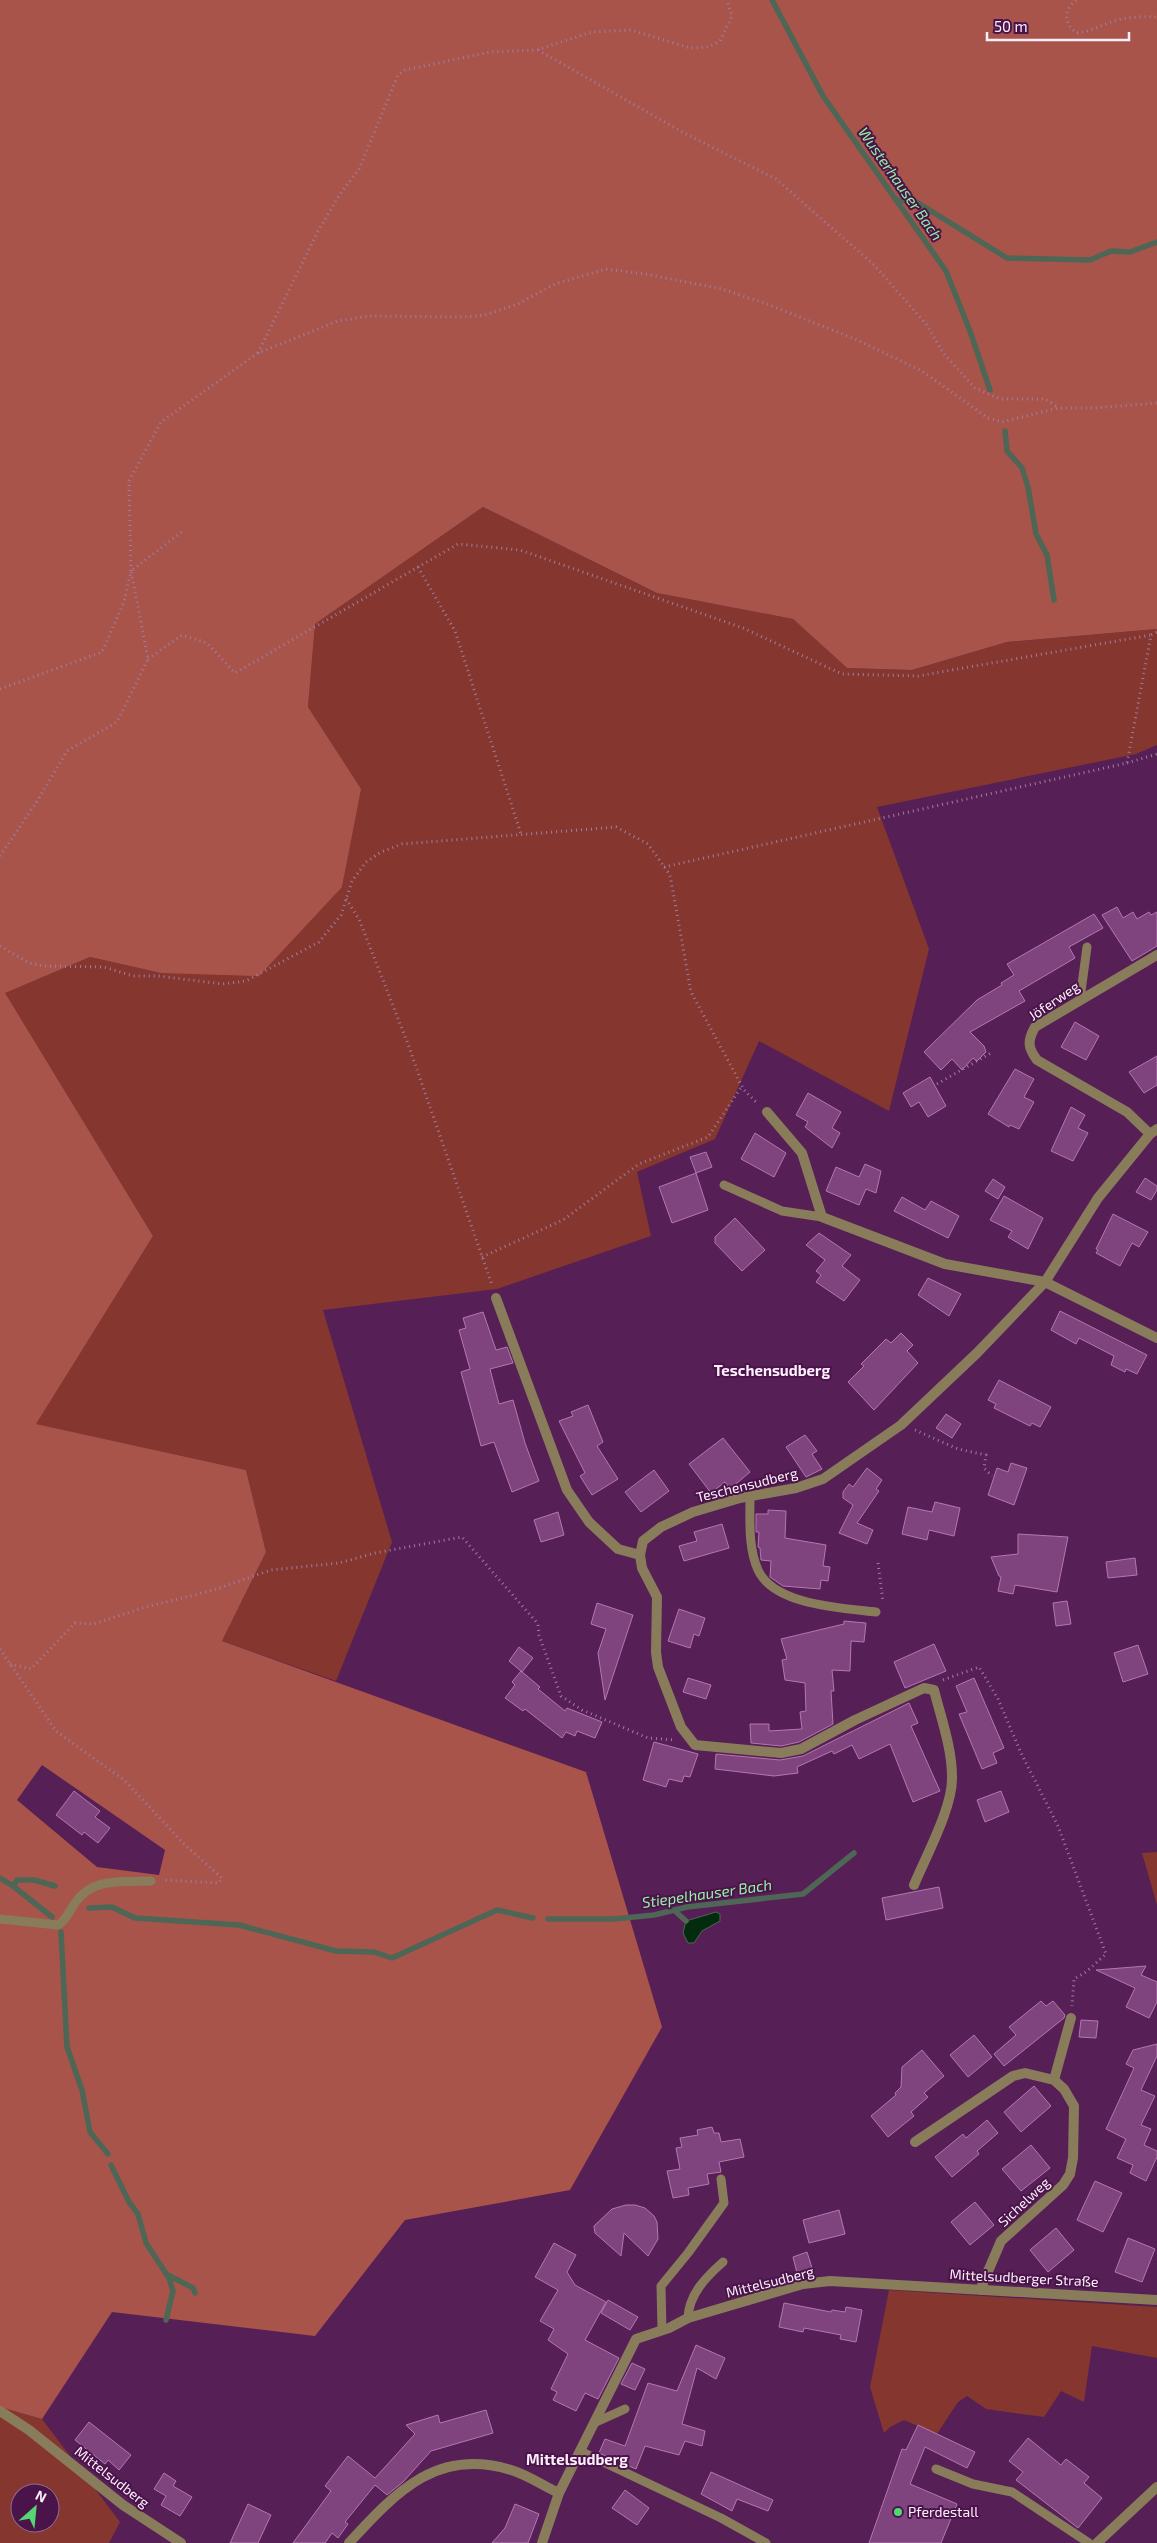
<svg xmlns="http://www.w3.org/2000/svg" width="1157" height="2543" font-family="'Exo 2',sans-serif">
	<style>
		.green { fill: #85362e; fill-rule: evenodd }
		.forest { fill: #a9544a; fill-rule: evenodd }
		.water { fill: #032b0e; stroke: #4e6655 }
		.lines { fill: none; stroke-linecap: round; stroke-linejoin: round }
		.stream { stroke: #4e6655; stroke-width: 5.5 }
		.building { fill: #7f437d; stroke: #b477b1 }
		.path { stroke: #a17ca0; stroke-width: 3; stroke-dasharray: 1 4; stroke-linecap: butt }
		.lane { stroke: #897c5b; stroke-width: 9 }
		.street { stroke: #897c5b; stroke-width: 10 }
		.poi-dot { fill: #54d672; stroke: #4a144a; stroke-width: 2 }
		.labels { text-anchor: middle; stroke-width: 4; stroke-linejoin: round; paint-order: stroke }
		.street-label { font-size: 14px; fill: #fdeffc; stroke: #4a144a }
		.poi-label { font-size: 14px; fill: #fdeffc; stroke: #4a144a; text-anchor: start }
		.water-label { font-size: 15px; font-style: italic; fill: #92f3a2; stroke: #4a144a }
		.neighbourhood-label { font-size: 15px; font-weight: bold; fill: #fdeffc; stroke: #4a144a }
	</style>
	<rect width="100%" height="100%" fill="#561f55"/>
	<!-- green -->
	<path class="green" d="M483,507L657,593L793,619L847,668L912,670L1007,642L1157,629V745L1136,754L877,807L929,949L889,1111L759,1041L715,1139L637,1172L651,1236L497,1289L323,1310L392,1542L336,1681L222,1641L266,1552L246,1470L35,1424L153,1236L4,993L90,957L161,973L342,887L360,789L308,707L315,624Z
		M1157,1852V1905L1142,1853Z
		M889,2290L1157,2307V2358L1092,2346L1084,2402L1061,2391L1044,2417L986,2409L967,2396L958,2402L937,2434L904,2420L890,2427L884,2433L870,2387Z
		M0,2407L42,2419L120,2522L109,2543H0ZM20,2493H50V2523H20Z"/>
	<!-- forest -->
	<path class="forest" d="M0,0H1157V629L1007,642L912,670L847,668L793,619L657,593L483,507L315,624L308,707L361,789L342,887L259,976L161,973L90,957L5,993L153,1236L36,1424L246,1470L266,1552L222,1641L586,1772L662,2027L570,2190L405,2220L315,2336L112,2312L42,2419L0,2407ZM42,1765L165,1850L159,1875L97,1867L17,1800Z"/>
	<!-- water -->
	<path class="water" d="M716,1912L720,1914V1921L702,1931L694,1943H688L683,1933L686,1921Z"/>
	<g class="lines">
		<!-- stream -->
		<path class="stream" d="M772,0L823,96L946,271L970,331L990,390
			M897,200L915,201L1007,258L1090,260L1111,251L1130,252L1157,242
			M1005,431L1007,451L1022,468L1028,487L1036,534L1047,555L1054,600
			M0,1878L13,1886L17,1880H34L55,1886
			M13,1886L52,1917
			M89,1908L112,1907L135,1918L239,1925L336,1951L374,1952L392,1958L497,1910L533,1918
			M675,1911L686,1921
			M548,1919H614L654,1915L687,1907L803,1894L854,1853
			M61,1932L67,2047L82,2090L90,2132L108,2154
			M111,2165L129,2202L138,2214L146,2243L169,2278L173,2291L166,2320
			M166,2274L193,2288L195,2293"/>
	</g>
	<!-- building -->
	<path class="building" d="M1117,907L1123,918L1133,912L1137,919L1149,912L1151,915L1157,912V946L1132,961L1102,915Z
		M1094,914L1103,928L1069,947L1075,958L1019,991L1025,1001L970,1032L984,1046L986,1052L977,1061L973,1058L962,1070L952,1059L941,1070L924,1052L977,1000L1002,985L1001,983L1014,975L1007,964Z
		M1075,1022L1099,1036L1086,1060L1061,1047Z
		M1157,1056V1085L1144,1093L1129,1072Z
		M1015,1069L1034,1079L1024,1097L1034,1102L1019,1129L1010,1125L1009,1127L988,1114Z
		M930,1077L946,1106L928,1117L919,1102L911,1107L903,1093Z
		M808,1093L841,1112L832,1128L840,1133L832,1148L805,1127L808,1122L796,1115Z
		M1071,1107L1085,1115L1078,1128L1088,1133L1073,1161L1051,1151Z
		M755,1133L786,1153L774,1177L741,1159Z
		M706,1152L712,1167L696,1173L690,1157Z
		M865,1164L881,1171L876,1193L866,1189L859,1205L826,1191L836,1167L859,1177Z
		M696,1173L708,1210L672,1223L659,1187Z
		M1145,1178L1157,1186V1190L1151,1200L1136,1192Z
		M993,1179L1005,1187L998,1199L985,1191Z
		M1004,1196L1043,1218L1028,1249L1008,1237L1012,1231L990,1220Z
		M902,1197L925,1210L931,1201L959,1216L948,1238L894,1211Z
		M1113,1214L1148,1232L1139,1247L1132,1243L1120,1266L1096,1253L1098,1250L1096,1249Z
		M735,1218L765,1250L742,1271L715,1243V1237Z
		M819,1233L851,1255L842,1266L860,1280L844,1301L816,1282L821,1275L816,1271L825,1260L806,1245Z
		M928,1278L961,1294L949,1316L918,1295Z
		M1060,1311L1147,1355L1137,1374L1126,1369L1125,1372L1111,1365L1114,1356L1079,1338L1076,1344L1051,1330Z
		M483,1312L496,1350L507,1347L513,1363L490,1369L499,1404L513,1400L525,1443L539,1481L512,1492L494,1442L481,1446L461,1372L470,1369L459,1330L466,1328L463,1318Z
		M901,1333L913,1345L907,1351L918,1363L874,1410L848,1382L864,1366L861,1364L886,1339L891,1343Z
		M999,1380L1051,1407L1040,1427L1032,1423L1030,1426L994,1408L996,1404L988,1400Z
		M588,1405L603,1442L597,1446L618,1479L592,1495L580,1476L585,1473L559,1421L573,1416L571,1412Z
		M946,1414L961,1424L952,1438L936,1428Z
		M805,1435L817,1451L812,1454L822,1469L806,1477L786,1447Z
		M723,1438L750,1472L730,1489L725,1482L711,1493L689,1464Z
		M1011,1463L1027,1468L1014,1505L988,1495L997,1468L1008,1472Z
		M867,1468L882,1480L876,1489L879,1491L857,1523L873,1530L867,1544L839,1533L853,1505L843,1498V1492L849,1484L853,1487Z
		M654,1470L669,1491L641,1512L625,1492Z
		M935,1502L960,1508L954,1536L929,1530L927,1540L902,1534L908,1507L932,1512Z
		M768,1510L786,1511L785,1538L826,1545L823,1566L830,1567L828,1581L821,1580L820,1589L783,1586L770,1577L771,1561L761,1560L760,1548L758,1547L759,1532H756V1514H768Z
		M558,1512L564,1535L541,1542L534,1520Z
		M722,1524L729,1548L684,1561L679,1546L697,1541L694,1532Z
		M1018,1534L1068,1537L1057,1592L1015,1585L1013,1594L998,1591L1001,1577L999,1576L991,1557L1018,1554Z
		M1135,1558L1137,1575L1108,1578L1106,1562Z
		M1067,1601L1071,1624L1056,1626L1053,1603Z
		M597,1603L633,1615L605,1700L598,1653L606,1629L591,1624Z
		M679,1609L705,1618L699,1636L694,1634L690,1648L668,1641Z
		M844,1621L866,1623L864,1642L851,1641L850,1671L832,1670L834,1691H831L833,1724L799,1742L781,1746L751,1743L750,1724H769V1731L802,1729L800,1712L806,1711L805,1683L785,1680L782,1660L787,1659L781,1639L844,1624Z
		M934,1644L946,1671L905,1688L894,1662Z
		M1138,1645L1148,1674L1123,1682L1114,1653Z
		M519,1647L533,1658L522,1672L509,1661Z
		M521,1671L540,1687L538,1689L565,1711L567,1708L602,1722L595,1738L577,1731L575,1736L566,1732L562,1738L525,1709L523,1711L505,1698L515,1685L512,1682Z
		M688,1678L711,1685L706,1699L683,1692Z
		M974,1678L1004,1748L993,1753L997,1763L982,1769L959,1714L967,1712L956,1686Z
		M909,1703L918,1723L911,1726L940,1791L913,1802L890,1744L859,1759L852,1745L834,1754L832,1751L797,1767L798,1773L774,1776L715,1769L716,1754L780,1760L803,1756Z
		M654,1742L698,1754L690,1777L684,1776L682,1782L669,1779L666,1787L643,1780Z
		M74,1791L100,1811L95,1817L110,1828L98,1843L84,1832L82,1835L56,1815Z
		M1001,1791L1009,1812L985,1822L977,1800Z
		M939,1887L943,1908L886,1920L882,1898Z
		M1146,1966L1141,1975L1157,1982V2002L1149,2018L1126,2007L1135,1988L1096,1970Z
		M1041,2001L1046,2006L1053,2001L1065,2015L1064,2018L1004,2066L994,2054L1016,2035L1009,2027Z
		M1081,2020L1098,2021L1096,2038L1079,2037Z
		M974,2035L992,2057L968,2077L950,2055Z
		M1157,2044V2056L1141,2090L1155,2096L1141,2125L1151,2129L1144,2145L1157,2151V2157L1146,2181L1130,2173L1133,2165L1117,2158L1126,2139L1106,2129L1134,2068L1126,2064L1133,2050Z
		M922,2050L944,2076L924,2093L928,2097L911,2112L914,2116L888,2137L871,2116L896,2095L895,2093L901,2087L902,2067Z
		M1034,2086L1051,2106L1021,2132L1004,2112Z
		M987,2120L998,2133L977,2151L979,2154L952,2177L935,2157L963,2134L966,2138Z
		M712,2127L714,2133H719L721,2142L740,2139L744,2157L719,2162L721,2172L707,2174L709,2184L688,2188L689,2195L673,2198L667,2171L680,2169L676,2148L682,2147L680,2138L698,2135L697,2130Z
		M1031,2145L1050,2168L1021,2191L1002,2169Z
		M1095,2181L1122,2193L1103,2232L1077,2220Z
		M975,2202L994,2225L970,2245L951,2222Z
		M626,2205H635L645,2208L654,2216L657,2222L658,2239L648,2256L624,2233L621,2256L595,2233L594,2226L612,2209Z
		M839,2210L845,2234L809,2243L803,2220Z
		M1056,2228L1074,2250L1048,2272L1030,2250Z
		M1128,2238L1155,2249L1142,2282L1115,2272Z
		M554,2243L576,2255L567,2272L575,2285L606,2302L585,2340L619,2358L598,2399L585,2393L576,2411L553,2400L557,2392L551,2389L568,2354L548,2340L554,2329L540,2321L558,2290L535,2277Z
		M807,2252L812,2268L797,2273L793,2257Z
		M608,2300L638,2317L630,2330L601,2313Z
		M784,2303L831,2312L832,2310L845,2312L846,2307L862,2310L856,2342L840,2339L841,2335L804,2328L803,2332L779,2327Z
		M696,2345L725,2358L716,2379L697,2368L682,2424L705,2431L702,2446L685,2441L679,2455L645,2446L636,2469L599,2453L605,2439L625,2446L648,2383L677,2391Z
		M632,2363L645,2369L635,2390L621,2384Z
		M486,2410L493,2433L431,2451L403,2482L387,2495L375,2485L345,2522L348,2524L338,2538L332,2533L325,2543H293L331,2491L325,2486L348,2456L375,2478L415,2434L406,2425L438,2415L440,2423Z
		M89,2422L131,2455L119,2470L108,2460L105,2464L75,2440Z
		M918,2425L975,2452L967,2468L925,2447L910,2484L957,2504L941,2543H869L902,2449L906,2450Z
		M1028,2438L1061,2465L1066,2459L1089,2477L1084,2483L1102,2498L1078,2528L1016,2480L1023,2472L1009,2461Z
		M711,2472L773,2500L768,2511L737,2499L732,2511L701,2494Z
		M164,2473L176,2481L173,2486L192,2497L180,2516L161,2505L166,2496L154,2489Z
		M625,2490L649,2508L637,2525L612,2508Z
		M248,2504L271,2515L258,2543H230Z
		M515,2504L539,2514L528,2543H492L505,2528Z"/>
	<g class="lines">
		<!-- path -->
		<path class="path" d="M1076,0C1063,11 1064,22 1076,33C1090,32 1101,25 1114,21C1127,17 1143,16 1157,17
			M538,50L684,133L776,179L874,265L926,324L944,354L975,388L1000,399H1045L1058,407
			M258,353L317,233L340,194L359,169L398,75L405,70L490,52L537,50L592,32L631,30L690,48L708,47L720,41L732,16L727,0
			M418,567L455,631L521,834
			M148,659L182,635L207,643L235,673L458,544L520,550L743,628L842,674L918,676L1151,635
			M0,689L102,652L124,602L131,571L129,481L161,422L258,353L338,321L369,316L464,317L485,315L518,304L555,284L606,269L645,274L722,289L767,304L855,339L922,371L988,418L1002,422L1058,408H1094L1157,403
			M1127,763L1157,754
			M0,856L36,803L67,751L117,722L148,659L131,571L183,531
			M664,867L1127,763L1151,635L1157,632
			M346,899L359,919L408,1044L492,1285
			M0,946L29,963L43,966L104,967L133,976H158L223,984L246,981L319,942L341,915L352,881L366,862L381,852L402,844L616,827L648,844L670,875L691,992L744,1090L757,1103
			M937,1084L991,1053
			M482,1257L563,1220L639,1164L708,1137L742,1086
			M915,1430L958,1449L986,1455L984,1468L992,1476
			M878,1563L883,1602
			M0,1649L56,1731L124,1780L185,1845L222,1878L219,1883L162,1880
			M10,1664L31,1669L75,1623L94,1624L142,1608L214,1590L271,1570L339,1563L375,1553L462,1537L538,1624L539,1635L561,1696L582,1710L648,1738L675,1740
			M943,1680L979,1667L998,1699L1021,1753L1058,1826L1106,1954L1086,1972L1074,1979L1072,2006"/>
		<!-- lane -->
		<path class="lane" d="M1080,999L1087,947
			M724,1185L782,1211L822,1217
			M750,1497C750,1520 748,1548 758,1570C774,1605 841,1608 876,1612
			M0,1919L58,1925C66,1921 70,1910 75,1903C93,1877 122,1882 151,1881
			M688,2318C689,2294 706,2277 723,2262
			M662,2330L661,2286L688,2253L724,2203L721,2179
			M594,2423L625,2409
			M580,2451L721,2518L766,2543
			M936,2469L973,2484L1012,2492L1089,2543"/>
		<!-- street -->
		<path class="street" d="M767,1112L802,1153L822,1217L945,1264L1045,1282L1157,1338
			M1150,1134L1127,1112L1037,1060C1028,1048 1027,1041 1035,1027L1157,955
			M496,1298L567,1490L589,1522L618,1549L640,1555
			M914,1885C926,1856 953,1807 952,1777C952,1748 941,1718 934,1690L924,1688L855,1720L801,1749L781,1753L695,1745L681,1727L658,1667L656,1652L657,1597L642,1568L640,1555L643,1541L661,1527L693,1512L740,1498L796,1488L823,1479L901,1425L977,1353L1045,1282L1098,1198L1150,1134L1157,1129
			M1054,2080L1071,2018
			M915,2142L1013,2076L1025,2073L1054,2080L1064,2089L1074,2106L1073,2158L1070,2174L1063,2185L1001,2241L980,2290
			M0,2411L29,2430L123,2505L181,2543
			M349,2543C397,2491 438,2446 514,2471C529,2476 544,2486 559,2493
			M542,2543L559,2493L636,2339L669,2328L688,2318L803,2284L830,2281L1157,2300
			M1097,2543L1157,2487"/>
	</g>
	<!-- markers -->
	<circle class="poi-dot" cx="898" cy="2512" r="5"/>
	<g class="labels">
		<!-- street labels -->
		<g class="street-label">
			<text transform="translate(1054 1001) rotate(-34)" y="5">Jöferweg</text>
			<text transform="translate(747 1485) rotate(-14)" y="5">Teschensudberg</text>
			<text transform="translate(1024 2202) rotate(-43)" y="5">Sichelweg</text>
			<text transform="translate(1024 2278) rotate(3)" y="5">Mittelsudberger Straße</text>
			<text transform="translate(770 2282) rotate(-14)" y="5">Mittelsudberg</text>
			<text transform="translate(112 2477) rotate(38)" y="5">Mittelsudberg</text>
		</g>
		<!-- poi labels -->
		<g class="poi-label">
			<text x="908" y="2517">Pferdestall</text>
		</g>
		<!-- water labels -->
		<g class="water-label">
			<text transform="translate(900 184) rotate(55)" y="5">Wusterhauser Bach</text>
			<text transform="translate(707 1894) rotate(-8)" y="5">Stiepelhauser Bach</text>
		</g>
		<!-- neighbourhood labels -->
		<g class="neighbourhood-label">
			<text x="772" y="1376">Teschensudberg</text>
			<text x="577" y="2465">Mittelsudberg</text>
		</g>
	</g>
	<!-- north arrow -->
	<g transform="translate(35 2508) rotate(27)"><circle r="24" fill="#4a144a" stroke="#926c91"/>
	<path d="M0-4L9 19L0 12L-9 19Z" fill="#54d672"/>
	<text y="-8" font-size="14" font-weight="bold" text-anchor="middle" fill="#fdeffc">N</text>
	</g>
	<!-- scale -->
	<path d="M987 32v8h142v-8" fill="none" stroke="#fdeffc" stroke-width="2.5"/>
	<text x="994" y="32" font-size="15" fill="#fdeffc" stroke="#4a144a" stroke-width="4" paint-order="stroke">50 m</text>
</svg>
